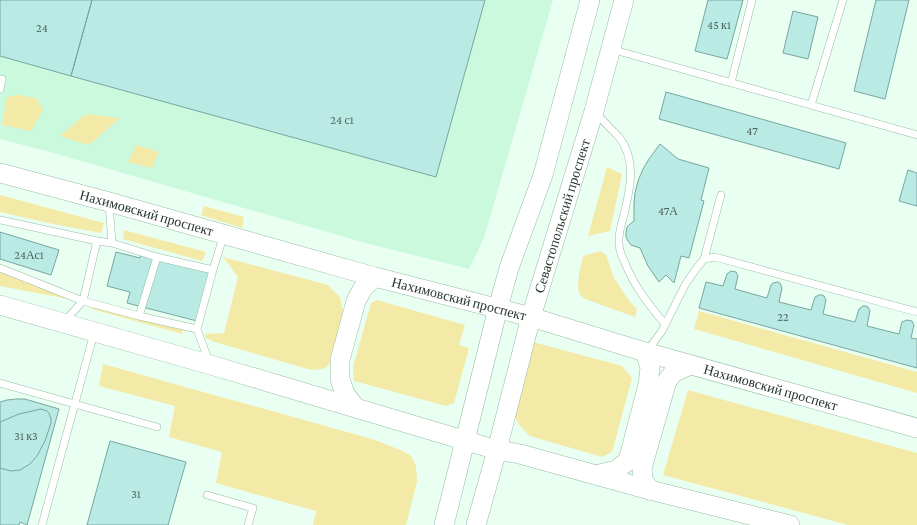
<svg xmlns="http://www.w3.org/2000/svg" width="917" height="525" font-family="'Crimson Pro',serif">
	<style>
		.built { fill: #cbf9de }
		.green { fill: #f4eaa7 }
		.building { fill: #baeae4; stroke: #78a6a1 }
		.lines { fill: none; stroke-linecap: round; stroke-linejoin: round }
		.lane-casing { stroke: #97bba6; stroke-width: 8 }
		.secondary-casing { stroke: #97bba6; stroke-width: 20 }
		.lane { stroke: #fff; stroke-width: 7 }
		.secondary { stroke: #fff; stroke-width: 19 }
		.labels { text-anchor: middle; stroke-width: 3.5; stroke-linejoin: round; paint-order: stroke }
		.number-label { font-size: 12px; fill: #4c645c }
		.street-label { font-size: 14px; fill: #28372e; stroke: #fff }
	</style>
	<rect width="100%" height="100%" fill="#e8fff1"/>
	<!-- built -->
	<path class="built" d="M0,0H553L484,238L469,269L369,244L50,152L0,139Z"/>
	<!-- green -->
	<path class="green" d="M19,95L36,98L43,110L31,131L2,125L7,97Z
		M86,114L120,118L89,145L60,136Z
		M136,145L159,152L152,168L128,162Z
		M607,167L622,174L610,231L588,236Z
		M0,195L104,223L101,233L53,224L0,212Z
		M204,206L244,217L242,228L201,215Z
		M124,230L206,252L202,261L123,239Z
		M601,251L606,255L614,278L630,302L637,309L635,317L588,300C585,299 582,297 580,295C575,287 581,265 583,256Z
		M223,257L328,285L340,297L343,312L332,360C326,370 322,369 311,370L215,342L206,338L205,334L224,333L238,277Z
		M0,272L70,295L68,299L0,286Z
		M377,300L465,325L459,345L469,348L454,403L446,406L354,381L353,367L371,303Z
		M94,304L183,330L182,334L92,309Z
		M699,311L917,372V393L694,329Z
		M533,342L622,366L632,378L612,452L602,457L530,436L520,426L516,419L514,410Z
		M103,364L372,439L403,451L411,456L416,466L417,482L406,525H313L316,511L216,483L222,452L169,437L175,406L99,386Z
		M688,390L917,453V525H848L663,475Z"/>
	<!-- building -->
	<path class="building" d="M0,0H92L71,76L0,56Z
		M92,0H485L436,177L71,76Z
		M708,0H743L727,59L695,51Z
		M876,0H909L885,99L854,91Z
		M793,11L818,17L808,59L783,53Z
		M666,92L846,143L839,169L659,119Z
		M660,144L678,159L709,168L701,200L704,201L689,258L681,256L674,283L666,275L659,282L648,266L640,248L631,245L628,241L626,237V232L627,227L630,224L634,221V204L635,193L638,181L643,169L649,159Z
		M908,170L917,173V206L899,201Z
		M0,232L59,250L51,275L0,259Z
		M116,252L140,258L141,253L210,270L197,321L127,303L130,292L107,286Z
		M731,271L736,272L738,276L735,289L767,298L771,285L773,283L778,282L780,283L782,288L779,302L811,310L815,297L819,295H822L824,296L826,300L823,314L855,322L859,309L863,306H866L868,307L870,311L867,326L899,334L902,322L907,320L912,321L914,325L911,338L917,339V368L699,308L706,282L723,286L727,274Z
		M16,399H25L59,409L27,525L20,522L19,525H0V402L7,400Z
		M41,409L47,411L49,413L51,419V423L45,441L37,456L30,464L20,470L11,471L0,468V422L19,414Z
		M110,441L186,462L168,525H87Z"/>
	<g class="lines">
		<defs>
			<path id="lane" d="M611,49L917,135
				M0,79H2L0,89
				M731,83L752,0
				M811,105L843,0
				M596,113C603,121 611,129 619,137C636,159 631,185 625,210C623,221 618,231 619,243C619,250 622,257 625,263C634,286 649,305 665,324
				M109,203L112,243
				M0,220L97,241
				M704,259L721,195
				M0,268L83,301L64,322
				M213,270L224,234
				M139,316L157,257
				M197,329L139,316L83,301L97,241L112,243L157,257L213,270L197,329L209,362
				M647,351L662,331L685,285L696,269L704,259L715,257L917,312
				M0,383L157,427
				M207,495L253,508L248,525
				M42,525L94,333"/>
			<g id="secondary">
				<path id="s1" d="M0,173L109,202L375,277L531,317L645,352L917,428"/>
				<path d="M0,305L211,365L497,450L520,454L650,490L790,525"/>
				<path d="M356,408L345,394L340,379V360L356,301L363,288L375,277"/>
				<path d="M596,475L616,470L628,461L648,385L650,367L645,352"/>
				<path d="M650,490L643,480L642,468L667,381L673,373L690,365"/>
				<path d="M444,525L458,469L498,308L509,268L543,175L590,0"/>
				<path id="s2" d="M476,525L497,450L531,317L594,111L624,0"/>
			</g>
		</defs>
		<!-- lane casing -->
		<use href="#lane" class="lane-casing"/>
		<!-- secondary casing -->
		<use href="#secondary" class="secondary-casing"/>
		<!-- lane -->
		<use href="#lane" class="lane"/>
		<!-- secondary -->
		<use href="#secondary" class="secondary"/>
	</g>
	<g class="labels">
		<!-- number labels -->
		<g class="number-label">
			<text x="719" y="29">45 к1</text>
			<text x="42" y="32">24</text>
			<text x="342" y="124">24 с1</text>
			<text x="752" y="135">47</text>
			<text x="668" y="215">47А</text>
			<text x="29" y="259">24Ас1</text>
			<text x="783" y="321">22</text>
			<text x="26" y="440">31 к3</text>
			<text x="136" y="498">31</text>
		</g>
		<!-- street labels -->
		<g class="street-label">
			<text dy="5" stroke="none"><textPath href="#s1" startOffset="152">Нахимовский проспект</textPath></text>
			<text dy="5" stroke="none"><textPath href="#s2" startOffset="321">Севастопольский проспект</textPath></text>
			<text dy="5" stroke="none"><textPath href="#s1" startOffset="476">Нахимовский проспект</textPath></text>
			<text dy="5" stroke="none"><textPath href="#s1" startOffset="800">Нахимовский проспект</textPath></text>
		</g>
	</g>
</svg>
